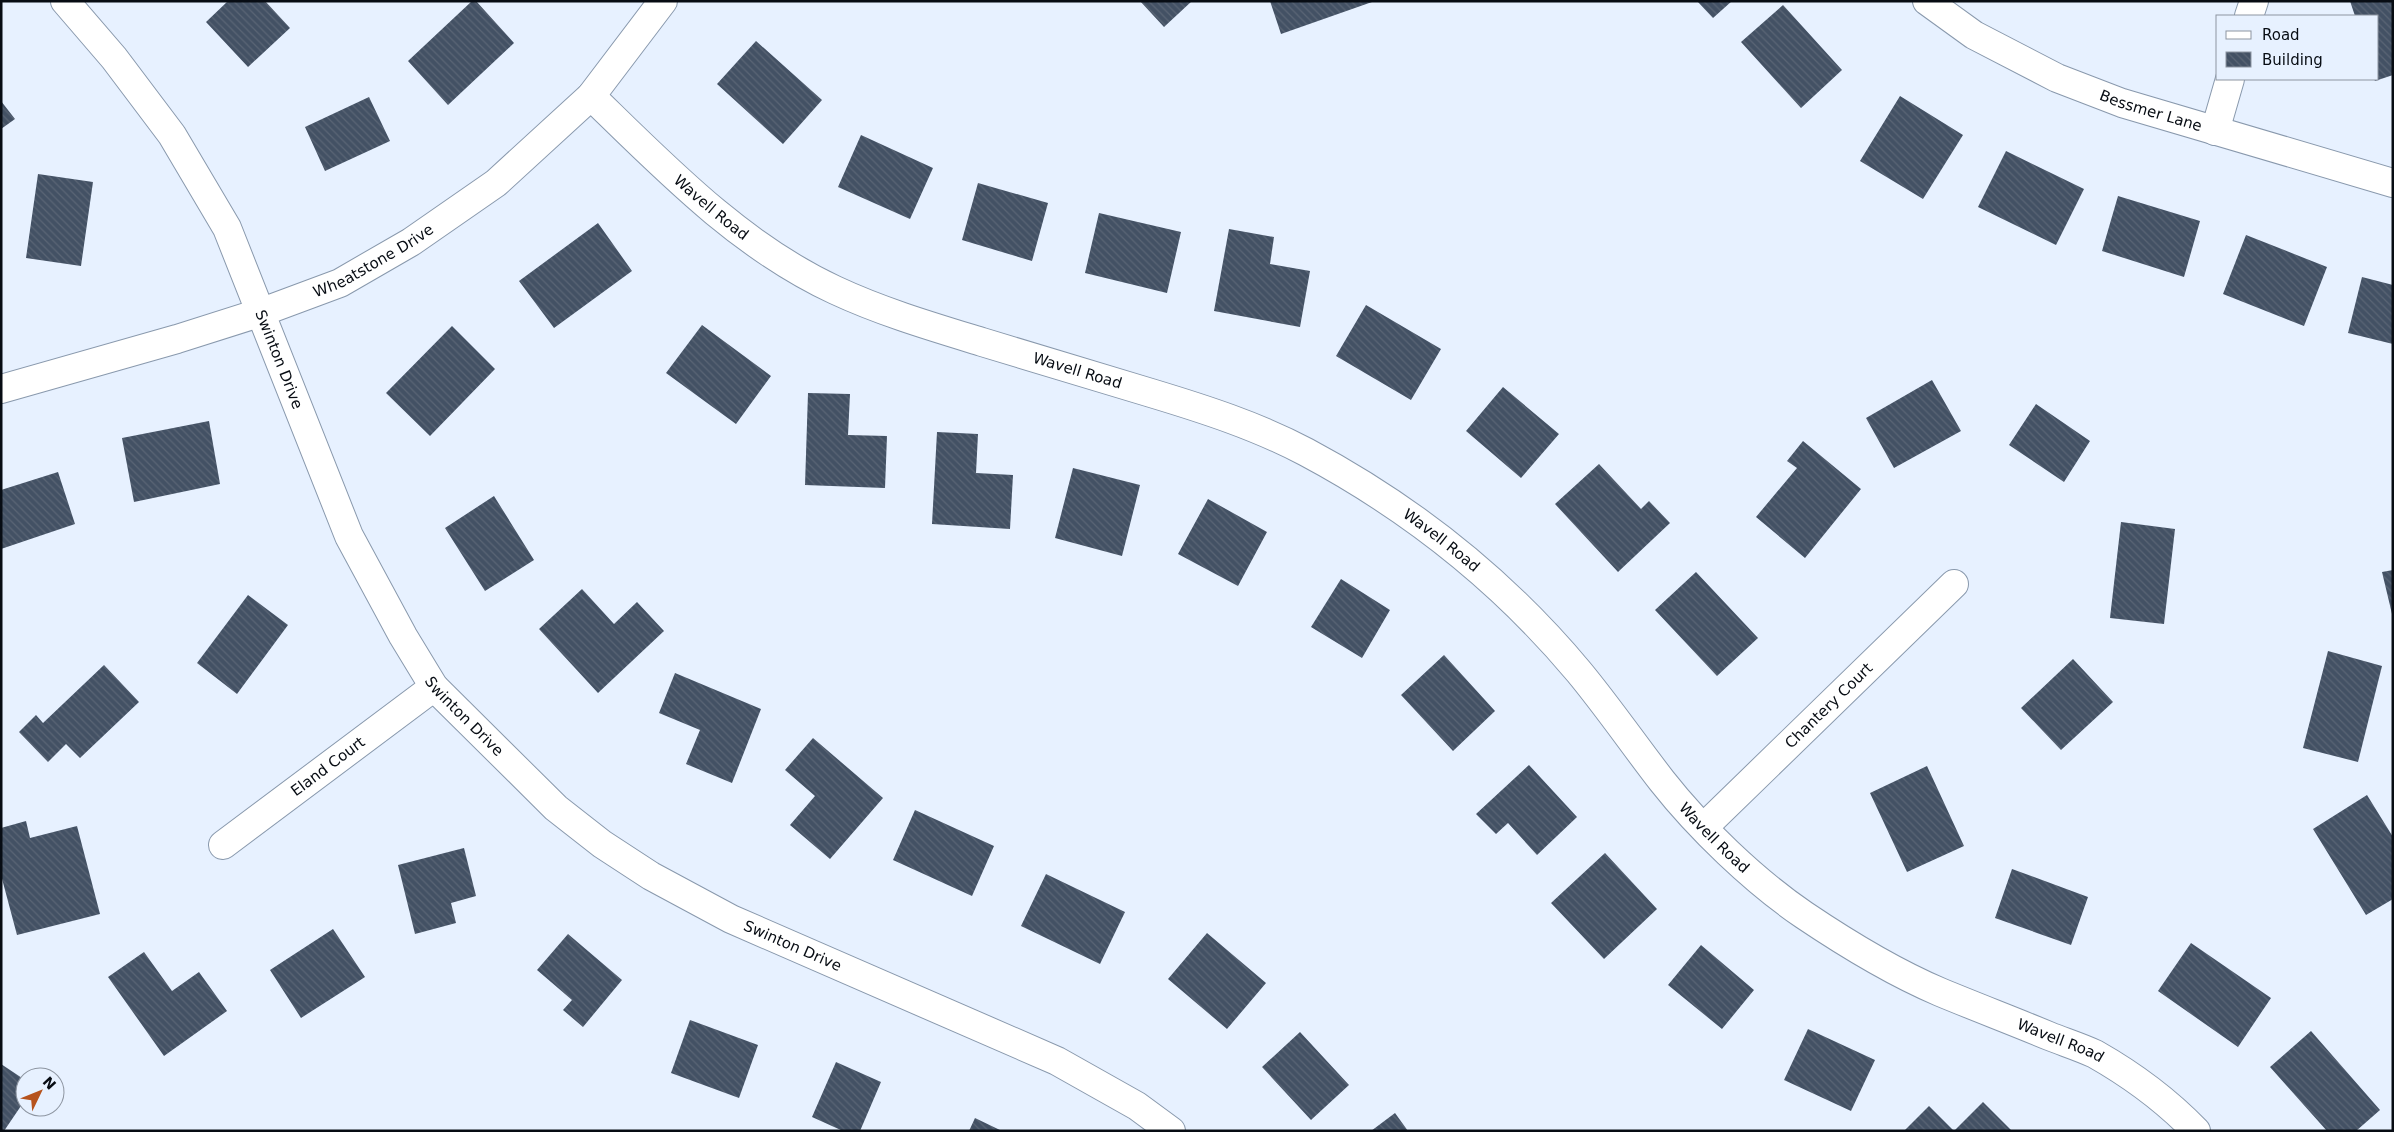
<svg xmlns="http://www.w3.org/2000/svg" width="2394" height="1132" font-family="'DejaVu Sans',sans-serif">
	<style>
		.building { fill: url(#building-back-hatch) }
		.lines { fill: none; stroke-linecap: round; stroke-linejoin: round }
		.street-casing { stroke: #8999ad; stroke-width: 30 }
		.street { stroke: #fff; stroke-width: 28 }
		.labels { text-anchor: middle; stroke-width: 5; stroke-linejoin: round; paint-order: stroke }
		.street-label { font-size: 15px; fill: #070c13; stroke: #e7f1ff }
	</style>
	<defs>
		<pattern id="building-back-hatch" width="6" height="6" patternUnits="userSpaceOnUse" patternTransform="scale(1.25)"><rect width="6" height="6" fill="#435164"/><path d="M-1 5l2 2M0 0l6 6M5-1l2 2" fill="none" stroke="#5a6575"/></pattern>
	</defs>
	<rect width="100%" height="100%" fill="#e7f1ff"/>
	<!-- building -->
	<path class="building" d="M228,1H265L290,28L248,67L206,22Z
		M472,1H476L514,43L448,105L408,61Z
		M1140,1H1192L1164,27Z
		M1270,1H1372V2L1281,34Z
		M1697,1H1732L1713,18Z
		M2350,1H2393V75L2375,81L2374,79H2378V16H2355Z
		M1783,5L1842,70L1801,108L1741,42Z
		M756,41L822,100L783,144L717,84Z
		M1900,96L1963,135L1923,199L1860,161Z
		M369,97L390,141L325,171L305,127Z
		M1,101L15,119L1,129Z
		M861,135L933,168L910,219L838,187Z
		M2006,151L2084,189L2056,245L1978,207Z
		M38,174L93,182L81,266L26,258Z
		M978,183L1048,203L1032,261L962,240Z
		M2118,196L2200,221L2184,277L2102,251Z
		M1099,213L1181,232L1167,293L1085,273Z
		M598,223L632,271L554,328L519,281Z
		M1229,229L1274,237L1270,264L1310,271L1300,327L1214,311Z
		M2246,235L2327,267L2304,326L2223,294Z
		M2362,277L2393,285V344L2348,333Z
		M1366,305L1441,349L1411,400L1336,356Z
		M702,325L771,376L736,424L666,373Z
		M452,326L495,369L430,436L386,393Z
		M1932,380L1961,431L1894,468L1866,418Z
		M1503,387L1559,434L1521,478L1466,431Z
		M808,393L850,394L848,435L887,436L885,488L805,485Z
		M2036,404L2090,441L2064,482L2009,445Z
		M209,421L220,484L134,502L122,438Z
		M937,432L978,434L976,473L1013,475L1010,529L932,524Z
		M1803,441L1861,489L1805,558L1756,517L1797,468L1787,461Z
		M1599,464L1641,509L1649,501L1670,523L1618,572L1555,504Z
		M1073,468L1140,485L1122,556L1055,538Z
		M58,472L75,524L1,549V490Z
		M494,496L534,560L485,591L445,528Z
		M1208,499L1267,532L1238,586L1178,554Z
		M2121,522L2175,529L2164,624L2110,618Z
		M2393,570V614H2392L2382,572Z
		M1696,572L1758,638L1717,676L1655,610Z
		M1341,579L1390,610L1362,658L1311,627Z
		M582,589L614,624L637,602L664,631L598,693L539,629Z
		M248,595L288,625L237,694L197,663Z
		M2328,651L2382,666L2358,762L2303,748Z
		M1444,655L1495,711L1453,751L1401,695Z
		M2073,659L2113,702L2061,750L2021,708Z
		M104,665L139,702L80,758L66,744L48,762L19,732L36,715L43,723Z
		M675,673L761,709L732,783L686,764L700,730L659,713Z
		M813,738L883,798L830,859L790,825L815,796L785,770Z
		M1529,765L1577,817L1537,855L1508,823L1496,834L1476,814Z
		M1927,766L1964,846L1907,872L1870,793Z
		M2367,795L2393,837V899L2366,915L2313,829Z
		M915,810L994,846L972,896L893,860Z
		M26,821L30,838L77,826L100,914L17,935L1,875V828Z
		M464,848L476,896L451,903L456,923L415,934L398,865Z
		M1605,853L1657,909L1604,959L1551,903Z
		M2012,869L2088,897L2071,945L1995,918Z
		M1046,874L1125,912L1100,964L1021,926Z
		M333,929L365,977L301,1018L270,970Z
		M1207,933L1266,983L1227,1029L1168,979Z
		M568,934L622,980L583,1027L563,1010L572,1000L537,970Z
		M2191,943L2271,998L2238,1047L2158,991Z
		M1701,945L1754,990L1722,1029L1668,985Z
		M144,952L172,991L199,972L227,1011L164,1056L108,977Z
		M690,1020L758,1045L739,1098L671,1073Z
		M1808,1029L1875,1060L1851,1111L1784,1080Z
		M2311,1031L2380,1110L2356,1131H2327L2270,1067Z
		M1300,1032L1349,1085L1311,1120L1262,1067Z
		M836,1062L881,1082L860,1131H843L812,1117Z
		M1,1064L25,1080V1100L4,1131H1Z
		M1983,1102L2012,1131H1904L1929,1106L1954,1131Z
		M1395,1113L1408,1131H1371Z
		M975,1118L1002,1131H969Z"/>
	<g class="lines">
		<defs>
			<g id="street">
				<path id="s1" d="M65,1L114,58L172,135L227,228L349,536L403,636L434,687L556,808L602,844L651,876L731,919L1057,1061L1137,1106L1171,1131"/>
				<path id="s2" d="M1927,1L1974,35L2057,78L2122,103L2393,183"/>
				<path d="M2249,16L2254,1"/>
				<path id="s3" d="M591,96C665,168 740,246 835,290C882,312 933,327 982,342C1039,359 1095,376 1151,393C1204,409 1257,426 1306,452C1411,508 1503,581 1579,672C1608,707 1634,745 1662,781C1699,828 1754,881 1804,915C1847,944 1893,972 1940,992C1976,1007 2013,1021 2049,1036C2064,1042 2080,1047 2095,1054C2132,1075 2166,1100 2196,1131"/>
				<path d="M2215,131L2230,79"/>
				<path id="s4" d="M1,389L177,339L262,312L340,283L411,242L496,183L591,96L663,1"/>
				<path id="s5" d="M1704,827L1954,584"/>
				<path id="s6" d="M223,845L434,687"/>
			</g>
		</defs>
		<!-- street casing -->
		<use href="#street" class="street-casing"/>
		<!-- street -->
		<use href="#street" class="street"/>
	</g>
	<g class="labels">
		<!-- street labels -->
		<g class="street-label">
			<text dy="5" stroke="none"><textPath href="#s2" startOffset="251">Bessmer Lane</textPath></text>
			<text dy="5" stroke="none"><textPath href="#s3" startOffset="164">Wavell Road</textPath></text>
			<text dy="5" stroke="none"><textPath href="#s4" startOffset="395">Wheatstone Drive</textPath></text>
			<text dy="5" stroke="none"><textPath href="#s1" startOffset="421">Swinton Drive</textPath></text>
			<text dy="5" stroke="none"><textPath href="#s3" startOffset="569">Wavell Road</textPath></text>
			<text dy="5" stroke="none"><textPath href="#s3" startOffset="974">Wavell Road</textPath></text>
			<text dy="5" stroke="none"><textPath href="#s5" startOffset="174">Chantery Court</textPath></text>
			<text dy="5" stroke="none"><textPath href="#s1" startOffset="826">Swinton Drive</textPath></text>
			<text dy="5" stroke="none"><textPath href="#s6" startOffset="131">Eland Court</textPath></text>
			<text dy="5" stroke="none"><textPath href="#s3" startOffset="1379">Wavell Road</textPath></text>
			<text dy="5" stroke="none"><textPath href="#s1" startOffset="1231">Swinton Drive</textPath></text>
			<text dy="5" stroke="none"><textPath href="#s3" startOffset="1784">Wavell Road</textPath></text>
		</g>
	</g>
	<!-- border -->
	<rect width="2394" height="1132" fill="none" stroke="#070c13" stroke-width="5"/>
	<!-- legend -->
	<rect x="2216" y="15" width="162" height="65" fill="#e7f1ff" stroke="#8d95a1"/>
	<rect x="2226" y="31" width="25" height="8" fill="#ffffff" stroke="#8d95a1"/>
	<text x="2262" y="40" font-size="15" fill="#070c13">Road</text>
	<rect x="2226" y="52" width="25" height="15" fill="url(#building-back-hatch)" stroke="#8d95a1"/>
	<text x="2262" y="65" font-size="15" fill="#070c13">Building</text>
	<!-- north arrow -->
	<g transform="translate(40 1092) rotate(47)"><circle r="24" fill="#e7f1ff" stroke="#8d95a1"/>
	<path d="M0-4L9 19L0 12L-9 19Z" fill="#b6531d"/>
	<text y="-8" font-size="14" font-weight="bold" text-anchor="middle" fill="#070c13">N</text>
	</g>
</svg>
